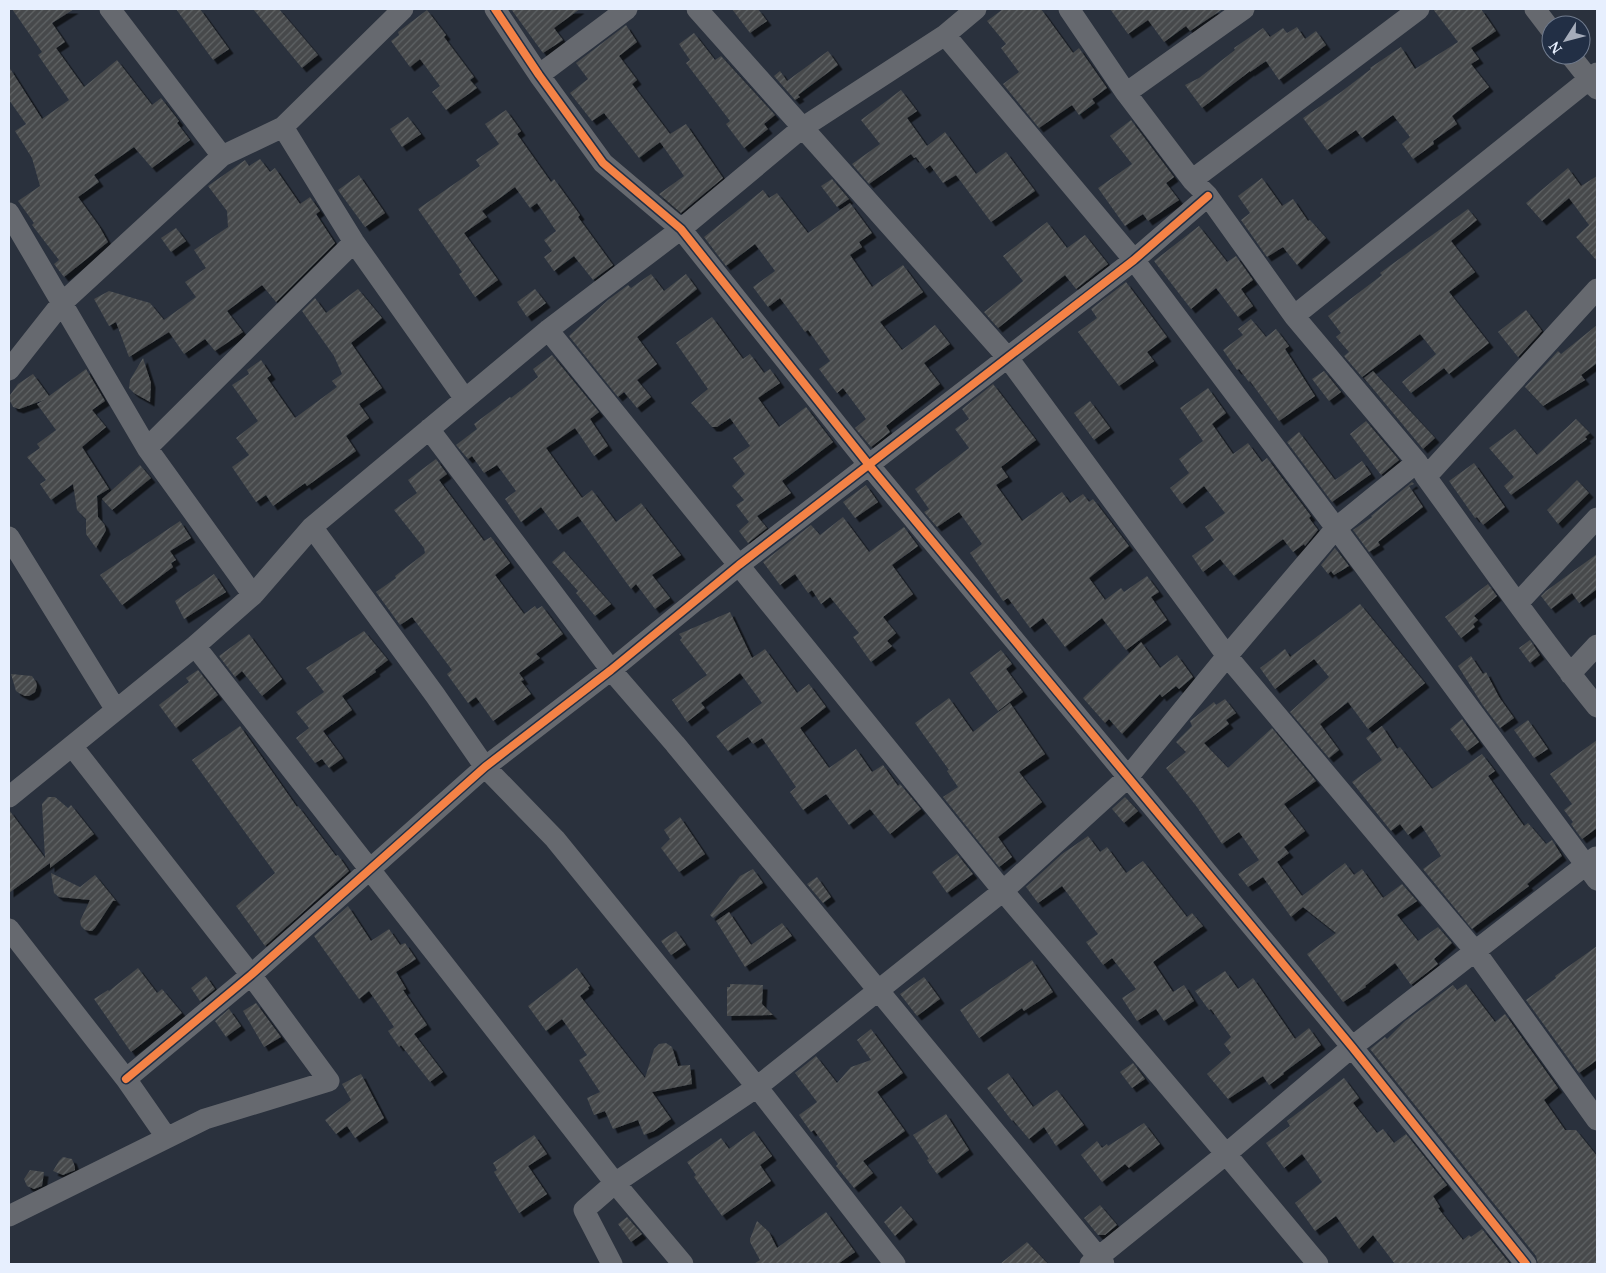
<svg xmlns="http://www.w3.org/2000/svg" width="1606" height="1273" font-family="'Noto Serif',serif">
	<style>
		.building { fill: url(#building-hatch); filter: url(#shadow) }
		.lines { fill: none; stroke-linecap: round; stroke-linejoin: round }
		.street { stroke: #66696f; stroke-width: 21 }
		.cycleway-casing { stroke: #222f45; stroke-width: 11 }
		.cycleway { stroke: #f48246; stroke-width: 8 }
	</style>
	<defs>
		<pattern id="building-hatch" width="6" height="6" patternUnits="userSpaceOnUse" patternTransform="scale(1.25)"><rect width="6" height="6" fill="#46494b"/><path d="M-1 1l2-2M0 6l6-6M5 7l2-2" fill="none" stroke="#616466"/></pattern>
		<filter id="shadow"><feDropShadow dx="4.5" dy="4.5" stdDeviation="0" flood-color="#0009"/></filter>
	</defs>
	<rect width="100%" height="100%" fill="#2a313d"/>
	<!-- building -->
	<path class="building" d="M12,9H74L52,23L65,42L56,48L84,87L117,60L152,105L161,98L179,121L177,123L190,140L152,168L134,147L94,175L99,182L78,197L99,226L108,242L64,277L54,264L59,260L32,225L34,223L18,201L40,186L32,158L15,131L26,124L9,100V67L42,119L69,100L38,55L42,52Z
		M176,9H200L229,49L213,60Z
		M253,9H279L318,55L302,68Z
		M511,9H580L554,28L563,40L543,53Z
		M732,9H758L767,21L750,33Z
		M1003,9H1041L1073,53L1079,48L1107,88L1092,99L1095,103L1079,115L1072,105L1039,128L1003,84L1019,72L1001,48L1006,44L987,21Z
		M1110,9H1223L1190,31L1186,26L1164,42L1148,20L1128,34Z
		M1433,9H1481L1496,31L1471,48L1479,59L1471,64L1489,87L1452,116L1457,124L1433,141L1434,144L1413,159L1402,144L1410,137L1393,115L1362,138L1356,130L1327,150L1303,118L1341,92L1371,69L1370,68L1401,47L1415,69L1458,42Z
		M427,10L446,35L444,37L474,77L470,80L477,88L446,110L432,92L440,86L420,59L410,67L391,41L399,35L398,32Z
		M626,25L637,42L619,56L637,80L632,84L670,134L686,124L723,178L681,213L659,194L684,176L660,142L639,158L604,113L592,121L570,93L588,79L576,63Z
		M1297,27L1305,39L1316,31L1326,45L1279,80L1266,61L1250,72V71L1202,108L1185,85L1199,78L1235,50L1234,48L1263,28L1270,37L1283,28L1287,33Z
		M694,33L715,60L721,56L775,115L764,124L768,129L744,148L726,124L730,121L686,63L690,60L679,44Z
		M828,51L838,65L798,95L800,97L795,100L774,76L780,71L787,81Z
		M901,90L917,111L907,118L927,146L945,132L976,174L1006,152L1035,191L991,222L956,175L943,183L930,165L925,169L916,157L914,158L911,154L869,184L852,164L880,144L861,120Z
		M506,110L521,131L517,134L551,182L554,179L580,215L578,217L613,265L593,280L574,256L554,271L544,257L552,251L544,240L556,231L537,203L530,208L515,187L482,211L487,217L464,233L498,280L475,297L459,274L462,272L418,209L480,166L476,160L499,144L485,124Z
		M408,117L421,134L402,147L390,129Z
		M1131,120L1174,177L1166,183L1179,200L1148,221L1143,214L1125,226L1098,188L1132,164L1110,136Z
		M260,159L270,172L275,168L300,204L310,197L320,211L316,214L335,243L276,302L262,285L227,311L243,332L215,351L205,339L184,354L169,332L129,357L116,322L109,326L94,299L109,291L150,303L164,320L196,297L185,282L206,268L194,250L228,227L227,211L208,186L245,160L249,166Z
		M1568,168L1581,186L1597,176V261L1576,237L1589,225L1569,198L1542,221L1526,203Z
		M359,175L385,213L365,227L338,190Z
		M1262,178L1282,206L1293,199L1308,221L1310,220L1326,238L1297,265L1283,247L1267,257L1241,220L1250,213L1238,196Z
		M832,179L849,199L837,207L821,186Z
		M763,190L769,198L777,193L808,233L850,203L872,233L859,242L862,247L850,255L872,287L903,265L923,292L880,322L902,350L935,325L950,344L924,363L940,384L886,426L890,432L871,447L855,428L866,419L843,388L837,393L819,369L830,361L808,330L805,332L780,298L768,307L753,287L775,271L755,244L726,266L704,237Z
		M1468,209L1477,220L1451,241L1475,272L1449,292L1489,343L1449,374L1444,368L1411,393L1402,382L1436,354L1420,334L1362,377L1344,356L1349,352L1336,337L1341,333L1328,316L1382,275L1380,273Z
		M1047,222L1067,248L1085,235L1108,264L1076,289L1065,275L998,328L984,312L1023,281L1003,256Z
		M1199,226L1227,262L1236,256L1253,280L1241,289L1253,306L1238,317L1216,288L1191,309L1154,261Z
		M176,228L186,241L171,252L161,238Z
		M651,274L664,291L686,274L697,289L637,337L657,364L637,380L651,397L637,408L624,392L618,397L569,336L608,300L628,285L631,288Z
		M1126,282L1167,337L1147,352L1154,361L1119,386L1078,332L1097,318L1091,309Z
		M358,289L382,318L351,343L382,388L359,404L369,418L346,436L356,451L307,486L305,483L273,506L266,495L256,502L232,467L249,455L236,438L258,421L232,385L249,374L247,370L261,360L271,375L267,378L295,418L337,387L332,381L342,374L334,356L302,311L315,298L326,313Z
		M535,289L546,303L527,317L517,302Z
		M1526,310L1542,331L1518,357L1498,332Z
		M712,317L743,359L750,354L764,373L770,369L780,383L758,398L779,427L806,407L833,442L782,481L791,493L757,516L767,528L748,543L739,531L751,520L749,522L736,505L744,500L732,486L745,474L733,458L750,446L730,418L717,427H712L691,403L708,389L676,343Z
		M1251,319L1266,337L1276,329L1289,346L1285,349L1315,396L1279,421L1250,381L1249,382L1239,369L1237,370L1223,350L1243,335L1238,329Z
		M1597,325V363L1581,375L1585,380L1543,406L1525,387L1558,351L1561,354Z
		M552,355L599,412L590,419L608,446L594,456L575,428L546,448L582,498L592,490L616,522L641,503L681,555L652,575L670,598L655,609L636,584L631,589L578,516L558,530L541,507L521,522L505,499L516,491L497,465L484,473L472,456L468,459L456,445L477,429L474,424L510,397L511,398L538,377L533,369Z
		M143,358L151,383L150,402L134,393L129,388L130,380Z
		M86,369L105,401L92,410L106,427L82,447L109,489L97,496L98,517L104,524L106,530L96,548L86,534V519L77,510L73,484L51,500L40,484L46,480L27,457L40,448L37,444L56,430L37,404L44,400L19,409L13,407L10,401V395L18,384L33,374L49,396Z
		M1324,371L1341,392L1329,401L1312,379Z
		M1373,371L1435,438L1423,449L1364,378Z
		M993,384L1036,440L1001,467L1008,477L996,485L1022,521L1062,492L1070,503L1083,494L1089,502L1093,499L1129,546L1089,578L1105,600L1121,588L1124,592L1147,576L1159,592L1151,597L1167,620L1126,650L1102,618L1065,647L1043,618L1030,628L1008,598L1003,601L970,553L982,544L959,512L937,527L924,512L929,509L915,489L969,448L955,429L969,419L962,409Z
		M1208,388L1226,413L1212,424L1233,454L1248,443L1262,462L1267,458L1311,516L1309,518L1318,530L1305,546L1304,544L1293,552L1283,539L1234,576L1220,559L1203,572L1192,556L1214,540L1205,527L1225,513L1204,486L1182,504L1170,488L1189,473L1179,459L1203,441L1180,408Z
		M1090,401L1110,428L1094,440L1074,413Z
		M1576,419L1590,433L1585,437L1587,439L1511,495L1504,486L1514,477L1489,448L1515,429L1537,455Z
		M1366,421L1399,460L1381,475L1350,434Z
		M1299,432L1335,480L1362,461L1371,474L1332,502L1287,442Z
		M436,459L447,474L439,480L484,541L491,537L510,563L495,575L524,614L535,606L537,609L542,606L563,634L536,654L540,658L519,673L524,680L521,681L531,694L493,721L476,697L468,703L447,674L452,670L412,617L400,625L376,592L396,578L395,576L425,553L424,548L394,510L417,493L408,480Z
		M1474,463L1505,507L1483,525L1477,517L1475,518L1449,481Z
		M140,465L151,478L112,510L102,499Z
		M1577,480L1589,493L1558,524L1547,510Z
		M1412,482L1414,484L1409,486L1423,507L1378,542L1380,545L1369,552L1353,530L1372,517L1371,516Z
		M866,485L878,502L855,518L843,502Z
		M843,517L869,552L904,527L918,546L892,565L913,594L883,617L896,633L887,641L892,646L871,662L853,637L859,633L830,597L821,604L812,590L808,593L795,574L780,585L763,562L811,525L820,535Z
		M180,521L191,538L170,551L176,560L171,563L173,567L122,605L100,575Z
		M1335,548L1349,566L1334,575L1331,571L1328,574L1321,565Z
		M564,551L611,604L595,616L576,593L578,591L552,562Z
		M1597,554V589L1579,603L1572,593L1551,609L1541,596L1546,591Z
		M214,574L226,592L184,619L175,601Z
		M1488,584L1497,596L1474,616L1478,620L1473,624L1475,627L1461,638L1445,617Z
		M1360,604L1425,683L1368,729L1348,702L1320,724L1339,750L1329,758L1290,712L1329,677L1314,659L1275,689L1260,668L1285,649L1290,657Z
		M730,612L752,658L765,649L797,693L809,684L826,707L800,728L829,768L856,749L872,772L883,765L898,786L900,784L921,809L890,834L870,809L849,825L826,794L803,810L790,792L796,787L762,738L753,744L748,737L728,751L716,736L762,703L740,673L701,703L705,708L687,722L672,700L707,675L680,640L682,638L679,634Z
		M364,631L388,660L375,670L376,672L342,696L352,710L323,731L343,758L329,768L322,759L315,763L296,738L309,728L296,712L324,692L306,668Z
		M249,634L282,679L262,696L242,671L235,677L219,656Z
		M1530,640L1540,655L1530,663L1519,648Z
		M1141,642L1160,668L1177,655L1193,677L1179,689L1176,686L1162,697L1160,694L1122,734L1109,719L1105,723L1083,698Z
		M1001,650L1012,664L1006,669L1023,692L998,711L970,673Z
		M1471,656L1483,674L1486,672L1499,697L1514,718L1500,728L1482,704L1458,666Z
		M198,670L218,695L176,728L159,705L189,682L186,678Z
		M11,674L32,676L36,682L37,686L35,692L29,696H25L19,693L16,691Z
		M949,698L973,732L1010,703L1045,754L1019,772L1042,802L998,837L1012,857L999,867L943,797L958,787L947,771L949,770L915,723Z
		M1225,699L1236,713L1226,720L1229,724L1204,743L1228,768L1272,728L1316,781L1284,804L1305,831L1284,847L1289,853L1277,862L1302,896L1345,863L1354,875L1362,869L1383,898L1402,884L1417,901L1397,915L1418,941L1438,927L1452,943L1434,959L1438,964L1411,985L1395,963L1365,986L1366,987L1343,1002L1307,954L1336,933L1303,907L1291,917L1263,877L1248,887L1238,874L1259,860L1239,832L1222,844L1197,807L1166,768L1186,752L1176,742L1192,726L1190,721L1214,702L1216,705Z
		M1462,719L1479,742L1467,751L1450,729Z
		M1528,720L1548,749L1534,758L1514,730Z
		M240,726L297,807L298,806L336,856L338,855L349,871L265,946L236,906L275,873L192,760Z
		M1382,726L1397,749L1400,747L1432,789L1482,754L1495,771L1488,776L1524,826L1528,823L1546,844L1552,840L1562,856L1527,884L1529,886L1472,929L1423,869L1441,856L1421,825L1408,835L1400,824L1391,831L1352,782L1382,760L1366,738Z
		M1597,740V828L1582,839L1571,824L1573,822L1564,810L1572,804L1550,774Z
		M48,797H55L68,808L71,805L94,834L50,868V863L9,893V810L45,858L42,804Z
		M1125,797L1138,811L1124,823L1112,809Z
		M680,817L705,854L679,872L661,848L670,839L664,830Z
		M1088,836L1100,852L1107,847L1126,873L1143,861L1187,917L1192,913L1203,926L1153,962L1173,992L1184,985L1194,1001L1164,1021L1156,1009L1137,1021L1122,998L1136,989L1112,958L1103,965L1086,942L1098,934L1062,886L1038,903L1026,887L1062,854Z
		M957,854L973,874L947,893L932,872Z
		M753,869L763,883L713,918L710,915L740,876Z
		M51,873L80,887L95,875L116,901H113L95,928L92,931L85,930L81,926L80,921L90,900L59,897L54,893Z
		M817,877L831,897L823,903L807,884Z
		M348,906L371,941L389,929L400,945L405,943L416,959L396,972L406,989L403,990L427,1025L414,1034L443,1072L430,1082L401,1045L399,1047L388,1031L394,1027L369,991L359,999L314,936Z
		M729,912L751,945L782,923L792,936L745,967L716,921Z
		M676,931L686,945L671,955L661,941Z
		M1597,946V1060L1579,1073L1526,1000L1556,978L1555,976Z
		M1032,960L1053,992L1024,1011L1022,1008L979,1038L960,1010Z
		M138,968L157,993L162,989L182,1013L131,1052L94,999L108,990L109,991Z
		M577,968L590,986L588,987L589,989L580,996L645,1078L654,1049L659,1044L666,1043L672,1047L678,1066L690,1065L692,1084L652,1092L671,1119L654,1131L644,1135L638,1120L613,1129L605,1111L594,1115L587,1098L600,1092L579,1060L587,1055L562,1019L546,1031L528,1006Z
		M1225,971L1238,989L1253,978L1295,1039L1309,1028L1321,1045L1283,1073L1284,1074L1269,1085L1263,1076L1228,1099L1207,1074L1231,1053L1224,1044L1231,1037L1211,1009L1209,1010L1195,991Z
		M206,976L215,989L200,1001L191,988Z
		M924,977L940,999L917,1016L900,994Z
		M730,984L763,985L762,1004L773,1015L727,1016V987H730Z
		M1466,984L1495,1022L1505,1014L1558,1088L1544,1100L1565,1130H1576L1597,1156V1264H1538L1536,1256L1370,1049L1385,1037L1387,1039L1405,1021L1453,985L1457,990Z
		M256,1003L281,1037L264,1047L243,1011Z
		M229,1009L241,1026L226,1037L215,1021Z
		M871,1029L903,1073L877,1092L905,1131L863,1161L873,1173L854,1188L836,1166L838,1164L814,1130L811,1132L799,1115L817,1102L795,1073L816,1056L837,1083L851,1067L871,1060L857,1040Z
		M1133,1063L1145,1079L1132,1088L1120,1072Z
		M1008,1073L1033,1107L1057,1090L1084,1125L1056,1146L1044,1127L1029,1139L1013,1120L1012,1121L987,1088Z
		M361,1074L384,1118L355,1138L347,1126L336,1134L325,1120L351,1100L342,1084Z
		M1344,1078L1359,1098L1353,1103L1377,1133L1383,1129L1394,1143L1406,1134L1447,1185L1433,1196L1440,1207L1438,1208L1463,1240L1469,1235L1471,1237L1482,1229L1510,1264H1395L1373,1235L1359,1249L1336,1216L1315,1231L1295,1203L1322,1182L1302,1154L1284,1168L1266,1143L1290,1126L1287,1121Z
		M946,1114L969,1150L937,1174L927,1160L929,1159L913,1135Z
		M1144,1123L1160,1144L1129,1168L1125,1164L1102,1182L1081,1155L1097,1141L1102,1148L1107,1144L1108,1146Z
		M754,1131L772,1156L760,1165L771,1181L722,1216L694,1177L696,1175L687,1162L721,1138L729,1149Z
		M534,1135L547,1154L528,1166L547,1194L519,1213L494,1172L497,1170L493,1163Z
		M63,1157L72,1159L75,1167V1170L63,1175L53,1171L59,1161Z
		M30,1170L44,1172L42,1186L34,1189L27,1186L24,1179Z
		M1100,1205L1117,1225L1105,1235H1098L1084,1218Z
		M901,1206L913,1220L895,1236L884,1222Z
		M826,1212L855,1252L838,1264H754L760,1260L750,1242V1239L757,1221L769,1232L777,1248Z
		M627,1217L642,1234L631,1242L618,1224Z
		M1027,1242L1048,1264H1000Z"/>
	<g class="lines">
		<!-- street -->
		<path class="street" d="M110,9L222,156
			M495,9L539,75L603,163L681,229L869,465L1352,1047L1526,1264
			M697,9L1008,358L1227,656L1475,951L1597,1120
			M1069,9L1126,93L1192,180L1208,196L1294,316L1417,462L1426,477C1482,554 1537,633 1597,707
			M1535,9L1551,30
			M945,35L1134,260L1336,528L1597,880
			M1570,55L1597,89
			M539,75L627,9
			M1126,93L1244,9
			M283,127L354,242L465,399
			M1192,180L1419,9
			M9,213L147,448L253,595
			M1294,316L1597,73
			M548,330L1003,891L1226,1154L1318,1264
			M9,370L61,304L222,156L283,127L403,9
			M429,429L611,670L675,744L1104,1264
			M147,448L354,242
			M1426,477L1597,289
			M312,527L435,695L485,767L555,839L757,1087L895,1264
			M9,537L116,710
			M1518,603L1597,518
			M195,646L615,1183L683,1264
			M1570,674L1597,645
			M9,797L195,646L253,595L312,527L548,330L681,229L802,128L945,35L976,9
			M9,929L126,1079L167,1138
			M126,1079L251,975L485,767L611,670L739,565L1134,260L1208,196
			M9,1216L205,1119L329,1081L251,975L72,746
			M612,1264L584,1210L615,1183L757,1087L1003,891L1128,777L1227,656L1336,528L1417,462
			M1090,1264L1226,1154L1352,1047L1596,857"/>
		<defs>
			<path id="cycleway" d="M495,9L539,75L603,163L681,229L869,465L1352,1047L1526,1264
				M126,1079L251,975L485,767L611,670L739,565L1134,260L1208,196"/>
		</defs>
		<!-- cycleway casing -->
		<use href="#cycleway" class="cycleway-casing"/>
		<!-- cycleway -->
		<use href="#cycleway" class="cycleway"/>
	</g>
	<!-- border -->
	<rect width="1606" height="1273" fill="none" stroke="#e7effe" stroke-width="20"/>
	<!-- north arrow -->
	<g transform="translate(1566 40) rotate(234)"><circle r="24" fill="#222f45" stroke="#717c8f"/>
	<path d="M0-4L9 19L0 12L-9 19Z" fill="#a5acba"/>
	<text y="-8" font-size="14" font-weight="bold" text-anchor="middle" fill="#e7effe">N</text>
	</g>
</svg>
